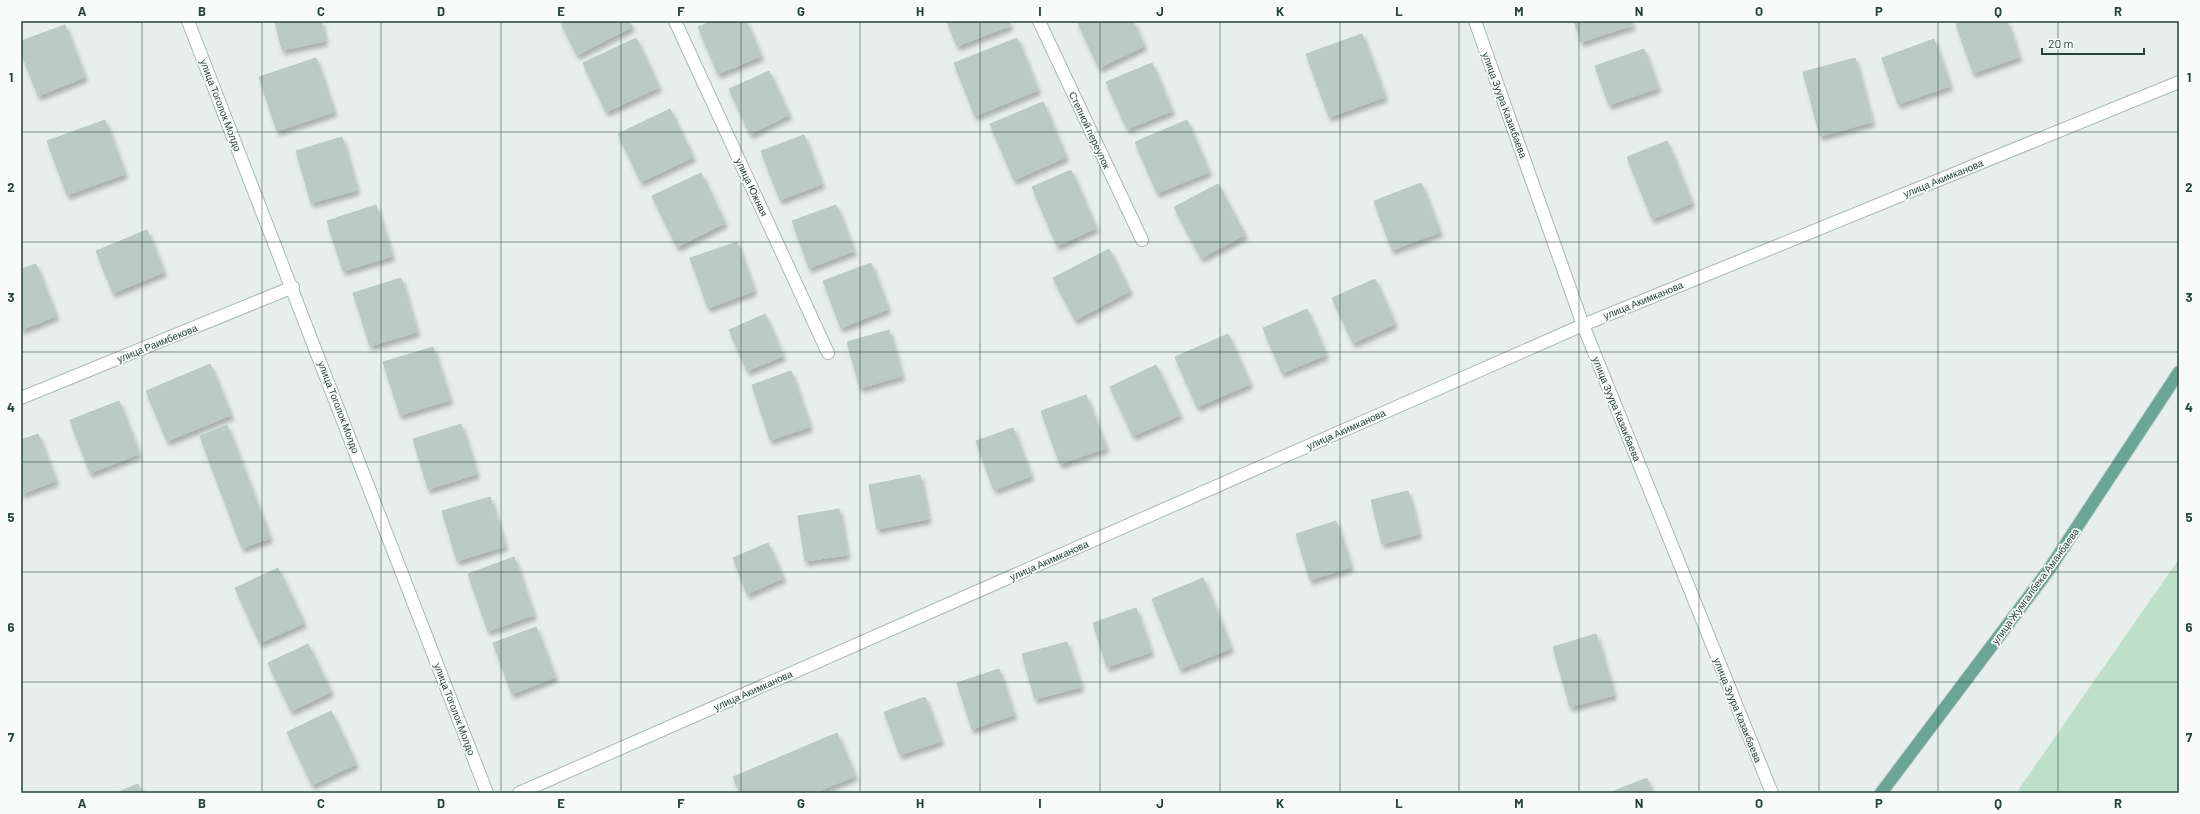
<svg xmlns="http://www.w3.org/2000/svg" width="2200" height="814" font-family="Barlow,sans-serif">
	<style>
		.green { fill: #bfe0c8 }
		.building { fill: #bbcac4; stroke: #b8c9c2; filter: url(#shadow) }
		.lines { fill: none; stroke-linecap: round; stroke-linejoin: round }
		.street-casing { stroke: #a8b8b2; stroke-width: 14 }
		.secondary-casing { stroke: #a4bbb3; stroke-width: 14 }
		.primary-casing { stroke: #c2cac8; stroke-width: 14 }
		.street { stroke: #fff; stroke-width: 12 }
		.secondary { stroke: #fff; stroke-width: 12 }
		.primary { stroke: #6aa596; stroke-width: 12 }
		.grid { fill: none; stroke: #24423a; stroke-width: 1; stroke-opacity: 0.55 }
		.labels { text-anchor: middle; stroke-width: 3.5; stroke-linejoin: round; paint-order: stroke }
		.street-label { font-size: 10px; fill: #24423a; stroke: #f7fbf9 }
		.neatline { fill: none; stroke: #24423a; stroke-width: 1.5 }
		.grid-label { font-size: 13px; text-anchor: middle; font-weight: bold; fill: #24423a }
	</style>
	<defs>
		<filter id="shadow"><feDropShadow dx="2.5" dy="4.5" stdDeviation="2" flood-color="#0004"/></filter>
	</defs>
	<rect width="100%" height="100%" fill="#e6efeb"/>
	<!-- green -->
	<path class="green" d="M2179,559V788L2175,793H2016Z"/>
	<!-- building -->
	<path class="building" d="M275,21H321L325,41L282,50Z
		M560,21H629L632,27L577,55Z
		M712,21H746L761,56L718,74L698,27Z
		M947,21H1009L1010,26L957,46Z
		M1077,21H1133L1144,46L1099,68Z
		M1574,21H1631L1633,25L1581,42Z
		M1964,21H2007L2019,57L1973,73L1956,24Z
		M65,25L85,77L38,96L21,52V41Z
		M1362,34L1385,97L1329,117L1306,54Z
		M636,38L659,87L606,112L583,63Z
		M1017,38L1038,90L975,116L954,63Z
		M1934,39L1950,86L1898,104L1882,58Z
		M1644,49L1658,88L1609,105L1595,66Z
		M316,58L334,112L277,131L259,77Z
		M1855,58L1872,122L1820,136L1803,72Z
		M1152,63L1172,111L1127,129L1106,82Z
		M769,71L789,115L750,134L729,89Z
		M1043,102L1066,157L1014,180L990,124Z
		M670,109L693,157L641,182L618,134Z
		M105,120L125,174L67,195L47,141Z
		M1187,120L1209,172L1157,193L1135,142Z
		M804,135L822,184L780,200L761,151Z
		M342,137L357,190L311,203L296,151Z
		M1667,141L1692,203L1652,219L1627,157Z
		M1071,170L1096,228L1057,246L1032,187Z
		M701,173L725,223L677,247L652,196Z
		M1421,183L1440,232L1392,250L1374,201Z
		M1218,184L1245,235L1201,258L1174,207Z
		M376,205L392,256L343,271L327,221Z
		M836,205L854,251L809,268L792,221Z
		M147,230L164,272L113,293L96,251Z
		M737,242L754,291L708,308L690,258Z
		M1109,249L1130,291L1075,320L1053,278Z
		M871,263L888,309L841,328L823,281Z
		M36,264L56,316L21,330V269Z
		M401,278L417,332L370,346L353,293Z
		M1375,279L1395,324L1353,343L1332,298Z
		M1307,309L1326,355L1282,373L1263,328Z
		M765,314L783,356L747,371L729,330Z
		M889,330L902,376L860,388L847,342Z
		M1228,334L1250,384L1197,407L1175,357Z
		M433,347L450,400L400,415L383,362Z
		M210,364L231,415L167,441L146,391Z
		M1156,365L1180,415L1133,436L1110,387Z
		M791,371L810,427L770,440L752,385Z
		M1086,395L1106,448L1060,464L1041,411Z
		M119,401L139,454L90,473L70,420Z
		M461,424L477,474L428,489L413,439Z
		M227,425L270,538L242,548L200,436Z
		M1013,428L1031,476L994,490L976,441Z
		M38,434L56,481L21,494V440Z
		M920,475L928,519L877,529L869,485Z
		M1408,491L1419,534L1382,544L1371,500Z
		M490,497L505,546L457,561L442,511Z
		M839,509L847,555L805,561L798,516Z
		M1336,521L1351,567L1310,580L1296,534Z
		M768,543L783,578L747,594L733,558Z
		M514,557L534,615L488,631L468,574Z
		M278,568L304,623L260,643L235,588Z
		M1203,578L1231,648L1180,669L1152,599Z
		M1136,608L1151,652L1107,667L1093,623Z
		M536,627L555,677L512,694L493,643Z
		M1596,634L1614,695L1570,707L1553,647Z
		M1067,642L1081,687L1035,699L1022,654Z
		M308,644L331,692L291,711L268,663Z
		M999,669L1014,715L972,729L957,683Z
		M925,697L941,741L900,755L884,712Z
		M331,711L356,764L312,785L287,732Z
		M837,733L855,776L814,793H740L733,777Z
		M1647,778L1652,793H1609Z
		M138,784L142,793H116Z"/>
	<g class="lines">
		<defs>
			<path id="street" d="M675,21L828,353
				M1039,21L1142,240
				M1475,21L1583,325L1772,793
				M21,398L293,287
				M519,793L1583,325L2179,82"/>
			<path id="secondary" d="M188,21L487,793"/>
			<path id="primary" d="M1881,793L2048,571L2179,372"/>
		</defs>
		<!-- street casing -->
		<use href="#street" class="street-casing"/>
		<!-- secondary casing -->
		<use href="#secondary" class="secondary-casing"/>
		<!-- primary casing -->
		<use href="#primary" class="primary-casing"/>
		<!-- street -->
		<use href="#street" class="street"/>
		<!-- secondary -->
		<use href="#secondary" class="secondary"/>
		<!-- primary -->
		<use href="#primary" class="primary"/>
	</g>
	<!-- grid -->
	<path class="grid" d="M142,21V793M262,21V793M381,21V793M501,21V793M621,21V793M741,21V793M860,21V793M980,21V793M1100,21V793M1220,21V793M1340,21V793M1459,21V793M1579,21V793M1699,21V793M1819,21V793M1938,21V793M2058,21V793M21,132H2179M21,242H2179M21,352H2179M21,462H2179M21,572H2179M21,682H2179"/>
	<g class="labels">
		<!-- street labels -->
		<g class="street-label">
			<text transform="translate(221 105) rotate(69)" y="4">улица Тоголок Молдо</text>
			<text transform="translate(1505 105) rotate(70)" y="4">улица Зуура Казакбаева</text>
			<text transform="translate(1090 130) rotate(65)" y="4">Степной переулок</text>
			<text transform="translate(1943 178) rotate(-22)" y="4">улица Акимканова</text>
			<text transform="translate(752 187) rotate(65)" y="4">улица Южная</text>
			<text transform="translate(1643 300) rotate(-22)" y="4">улица Акимканова</text>
			<text transform="translate(157 343) rotate(-22)" y="4">улица Раимбекова</text>
			<text transform="translate(339 407) rotate(69)" y="4">улица Тоголок Молдо</text>
			<text transform="translate(1617 409) rotate(68)" y="4">улица Зуура Казакбаева</text>
			<text transform="translate(1346 429) rotate(-24)" y="4">улица Акимканова</text>
			<text transform="translate(1049 560) rotate(-24)" y="4">улица Акимканова</text>
			<text transform="translate(2035 586) rotate(-54)" y="4">улица Жумгалбека Аманбаева</text>
			<text transform="translate(753 690) rotate(-24)" y="4">улица Акимканова</text>
			<text transform="translate(455 709) rotate(69)" y="4">улица Тоголок Молдо</text>
			<text transform="translate(1738 710) rotate(68)" y="4">улица Зуура Казакбаева</text>
		</g>
	</g>
	<!-- border -->
	<rect width="2200" height="814" fill="none" stroke="#f7fbf9" stroke-width="44"/>
	<!-- scale -->
	<path d="M2042 48v6h102v-6" fill="none" stroke="#24423a" stroke-width="2"/>
	<text x="2048" y="48" font-size="12" fill="#24423a" stroke="#f7fbf9" stroke-width="3" paint-order="stroke">20 m</text>
	<rect x="22" y="22" width="2156" height="770" class="neatline"/>
	<g class="grid-label">
		<text x="82" y="16">A</text>
		<text x="202" y="16">B</text>
		<text x="321" y="16">C</text>
		<text x="441" y="16">D</text>
		<text x="561" y="16">E</text>
		<text x="681" y="16">F</text>
		<text x="801" y="16">G</text>
		<text x="920" y="16">H</text>
		<text x="1040" y="16">I</text>
		<text x="1160" y="16">J</text>
		<text x="1280" y="16">K</text>
		<text x="1399" y="16">L</text>
		<text x="1519" y="16">M</text>
		<text x="1639" y="16">N</text>
		<text x="1759" y="16">O</text>
		<text x="1879" y="16">P</text>
		<text x="1998" y="16">Q</text>
		<text x="2118" y="16">R</text>
		<text x="11" y="82">1</text>
		<text x="2189" y="82">1</text>
		<text x="11" y="192">2</text>
		<text x="2189" y="192">2</text>
		<text x="11" y="302">3</text>
		<text x="2189" y="302">3</text>
		<text x="11" y="412">4</text>
		<text x="2189" y="412">4</text>
		<text x="11" y="522">5</text>
		<text x="2189" y="522">5</text>
		<text x="11" y="632">6</text>
		<text x="2189" y="632">6</text>
		<text x="11" y="742">7</text>
		<text x="2189" y="742">7</text>
		<text x="82" y="808">A</text>
		<text x="202" y="808">B</text>
		<text x="321" y="808">C</text>
		<text x="441" y="808">D</text>
		<text x="561" y="808">E</text>
		<text x="681" y="808">F</text>
		<text x="801" y="808">G</text>
		<text x="920" y="808">H</text>
		<text x="1040" y="808">I</text>
		<text x="1160" y="808">J</text>
		<text x="1280" y="808">K</text>
		<text x="1399" y="808">L</text>
		<text x="1519" y="808">M</text>
		<text x="1639" y="808">N</text>
		<text x="1759" y="808">O</text>
		<text x="1879" y="808">P</text>
		<text x="1998" y="808">Q</text>
		<text x="2118" y="808">R</text>
	</g>
</svg>
